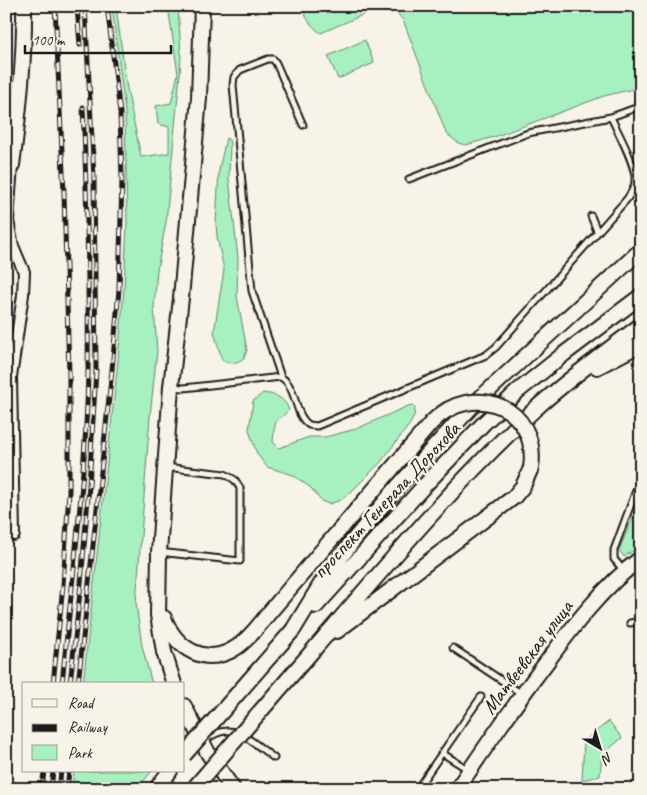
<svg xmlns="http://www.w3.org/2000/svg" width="647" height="795" font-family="Caveat,sans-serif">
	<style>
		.green { fill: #a7f0bf; stroke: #62866e }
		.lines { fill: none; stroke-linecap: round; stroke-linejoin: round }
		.lane-casing { stroke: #1c1c1c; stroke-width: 9 }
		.street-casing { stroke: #1c1c1c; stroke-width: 14 }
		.secondary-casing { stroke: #1c1c1c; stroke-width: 18 }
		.lane { stroke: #f7f3e8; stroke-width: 5 }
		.street { stroke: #f7f3e8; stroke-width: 10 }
		.secondary { stroke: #f7f3e8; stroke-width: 14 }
		.rail-casing { stroke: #1c1c1c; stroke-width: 5 }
		.rail { stroke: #f7f3e8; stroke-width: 3; stroke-dasharray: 9; stroke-linecap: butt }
		.secondary-bridge-casing { stroke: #1c1c1c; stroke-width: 18; stroke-linecap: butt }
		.secondary-bridge { stroke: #f7f3e8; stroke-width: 14 }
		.labels { text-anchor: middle; stroke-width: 5; stroke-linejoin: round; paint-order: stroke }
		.street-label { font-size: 21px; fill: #1c1c1c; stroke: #f7f3e8 }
	</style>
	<rect width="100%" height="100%" fill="#f7f3e8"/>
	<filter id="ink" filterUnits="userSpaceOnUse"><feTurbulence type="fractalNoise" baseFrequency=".02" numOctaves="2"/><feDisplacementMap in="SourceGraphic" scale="10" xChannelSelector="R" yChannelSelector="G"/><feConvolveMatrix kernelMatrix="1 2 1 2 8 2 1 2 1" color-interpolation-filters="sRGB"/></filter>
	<g filter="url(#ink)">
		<!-- green -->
		<path class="green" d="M112,6H116L127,89L141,157L169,153V127L158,124L156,106L171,103L178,74L168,6H178L181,54L180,74L166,222L157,270L154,307L157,351L150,416L136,603L142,646L152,684H83L117,371L124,289L127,222L125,112Z
			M303,6H383L321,33C313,28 303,16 303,6Z
			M384,6H641V87L604,96L494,137L466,145L458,143L446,133L403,20L395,11Z
			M365,40L374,63L338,79L328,56Z
			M226,138L229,140L230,144L229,178L238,258L237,296L247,350L244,358C238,363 228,365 222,360L214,332L224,270L217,237L216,224L219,170Z
			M263,393C275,394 285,398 289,410L276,422L274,430L273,442L279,448L309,437H325L356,429L408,406L412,405L415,408L414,416L410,424L380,463L351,492L341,500L329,504L321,501L311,488L293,475L267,467L257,454L249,430L253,401Z
			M635,512L641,514V545L624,557L619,550Z
			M609,721L622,738L602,755L600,776L582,780L584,741Z
			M74,771H152L137,789H72Z"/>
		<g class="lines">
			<defs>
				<path id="lane" d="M611,117L641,106
					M303,125L276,63L273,59H268L240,70L234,77L233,85L252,291L281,377C298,388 293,414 309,425L317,426L486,355L496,347L627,199C631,193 635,188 635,181C637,166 617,131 611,117L528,133L409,179
					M591,216L597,231
					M173,387L184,388L281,377
					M159,552L240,561V488L235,480L225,474L165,467
					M624,571L614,559V550L641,477
					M630,623L641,621
					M453,648L522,694
					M202,742C210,737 219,730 229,731C243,731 262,750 274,758
					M442,753L469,770
					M417,789L481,697"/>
				<path id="street" d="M11,377L14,535
					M6,384L11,377L23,295L24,272L13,246L8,221L12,165"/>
				<path id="secondary" d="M6,170L12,165C19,113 25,60 24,6
					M597,367L641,344
					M316,606L424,486L484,423L518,391L564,354L641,296
					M164,618C176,649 206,668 237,647C250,638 259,625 269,613C286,593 303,573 319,554
					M293,630L321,584L352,542L399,485L475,403L641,250
					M337,631L514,497L523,486L531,468
					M315,648C385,567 455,483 534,410C567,380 605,352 641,325
					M174,684L164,652L158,615L159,552L171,387L181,298L199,98L202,6
					M184,706L208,753L233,789
					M156,789L170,771
					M457,789C486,746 515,704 546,663C574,625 603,587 641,558"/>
			</defs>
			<!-- lane casing -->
			<use href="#lane" class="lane-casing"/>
			<!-- street casing -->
			<use href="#street" class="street-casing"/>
			<!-- secondary casing -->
			<use href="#secondary" class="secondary-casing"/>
			<!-- lane -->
			<use href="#lane" class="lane"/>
			<!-- street -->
			<use href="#street" class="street"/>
			<!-- secondary -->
			<use href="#secondary" class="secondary"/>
			<defs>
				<path id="rail" d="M77,6L80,45
					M53,684L63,585L69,492V375L64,193L55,6
					M62,684C72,580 86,476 88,372C89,284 87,195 83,107
					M70,684L81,583L89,486L96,370L94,178L85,6
					M78,684L112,370L119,289L122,179L120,113L107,6
					M42,789L44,771
					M51,789L53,771
					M59,789L61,771
					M67,789L69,771"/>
			</defs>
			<!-- rail casing -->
			<use href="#rail" class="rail-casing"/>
			<!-- rail -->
			<use href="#rail" class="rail"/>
			<defs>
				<path id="secondary-bridge" d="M319,554L432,422C473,380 540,407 531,468
					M184,755L293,630
					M195,787L315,648"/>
			</defs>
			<!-- secondary-bridge casing -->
			<use href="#secondary-bridge" class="secondary-bridge-casing"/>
			<!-- secondary-bridge -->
			<use href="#secondary-bridge" class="secondary-bridge"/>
		</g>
	</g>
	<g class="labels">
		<!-- street labels -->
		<g class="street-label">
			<text transform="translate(386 500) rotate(-47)" y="7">проспект Генерала Дорохова</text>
			<text transform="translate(527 657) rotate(-53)" y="7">Матвеевская улица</text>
		</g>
	</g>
	<!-- margin -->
	<rect width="647" height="795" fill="none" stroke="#f7f3e8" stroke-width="25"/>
	<rect x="12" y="12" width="622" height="770" fill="none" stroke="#1c1c1c" stroke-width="2" filter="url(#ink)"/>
	<!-- legend -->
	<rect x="22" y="682" width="162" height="90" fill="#f7f3e8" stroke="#9f9d96"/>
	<rect x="32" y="699" width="25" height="8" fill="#f7f3e8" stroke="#9f9d96"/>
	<text x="68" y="708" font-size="15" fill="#1c1c1c">Road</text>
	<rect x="32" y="724" width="25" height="8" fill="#1c1c1c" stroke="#9f9d96"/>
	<text x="68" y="732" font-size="15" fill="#1c1c1c">Railway</text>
	<rect x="32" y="745" width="25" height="15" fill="#a7f0bf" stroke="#9f9d96"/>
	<text x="68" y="758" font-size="15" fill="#1c1c1c">Park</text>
	<!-- north arrow -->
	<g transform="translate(600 748) rotate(142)" stroke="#f7f3e8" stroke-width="4" paint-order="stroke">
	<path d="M0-4L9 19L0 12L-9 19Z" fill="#1c1c1c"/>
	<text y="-8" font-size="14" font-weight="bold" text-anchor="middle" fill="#1c1c1c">N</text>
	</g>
	<!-- scale -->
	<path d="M25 45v8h146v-8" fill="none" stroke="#1c1c1c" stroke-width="2.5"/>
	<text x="32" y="45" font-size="15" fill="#1c1c1c" stroke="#f7f3e8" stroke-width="4" paint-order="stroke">100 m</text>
</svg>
